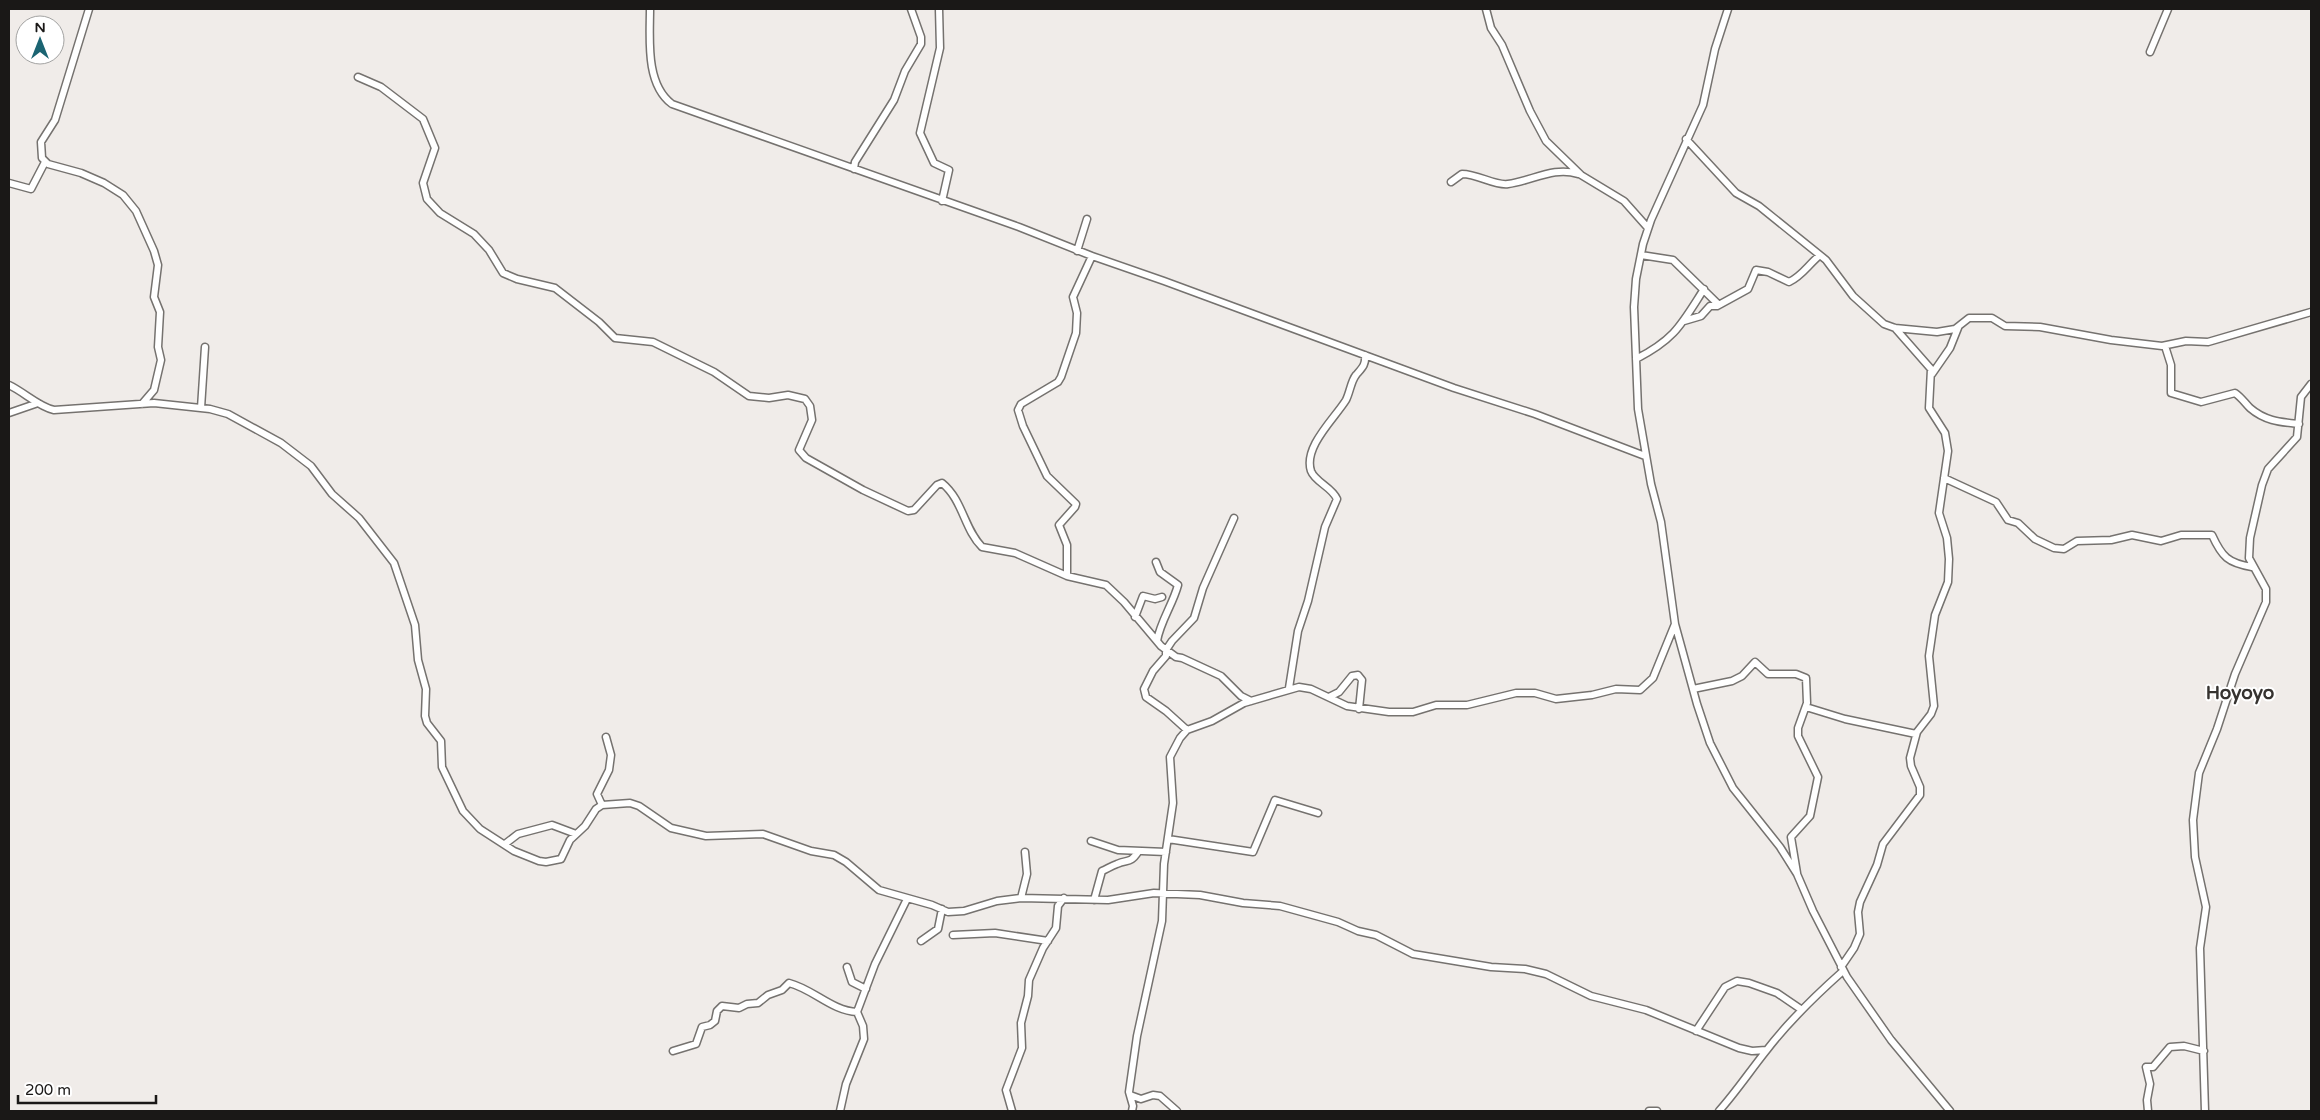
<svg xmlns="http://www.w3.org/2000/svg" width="2320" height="1120" font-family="'Varela Round',sans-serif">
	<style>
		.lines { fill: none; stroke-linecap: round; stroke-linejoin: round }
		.minor-casing { stroke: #75726f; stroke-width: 9 }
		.minor { stroke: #fff; stroke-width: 6 }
		.labels { text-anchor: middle; stroke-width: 4; stroke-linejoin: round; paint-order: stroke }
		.quarter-label { font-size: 19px; font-weight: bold; fill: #363330; stroke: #fff }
	</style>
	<rect width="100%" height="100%" fill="#f0ece9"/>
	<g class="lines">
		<defs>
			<path id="minor" d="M89,9L55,120L41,142L42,158L48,164L81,173L104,183L123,195L136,211L154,251L158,265L154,297L160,312L158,347L161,360L154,390L142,404
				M650,9C650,38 645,84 672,104L1019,227L1092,256L1164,281L1454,388L1535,414L1645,456
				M939,9L940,48L920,133L934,163L949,170L942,201
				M1486,9L1491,28L1502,45L1530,111L1546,141L1581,175L1624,201L1648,228
				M1728,9L1715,49L1703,105L1651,220L1643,244L1636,279L1634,307L1638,409L1651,484L1661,522L1675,624L1697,704L1710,743L1733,788L1780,847L1797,874L1813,911L1847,977L1891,1040L1950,1111
				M2150,52L2168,9
				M358,77L381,87L423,119L435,148L423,183L427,199L440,213L474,234L489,250L503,273L517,279L555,288L599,322L615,338L653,342L714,372L749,396L769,398L788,395L805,399L810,406L812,420L799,450L806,458L863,490L908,511L914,510L937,485L942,483C963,500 964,529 982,547L1015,553L1067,576L1106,585L1124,602L1161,646L1176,657L1182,658L1221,676L1241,696L1251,701
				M1686,139L1736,193L1759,206L1826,260L1853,296L1884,324L1895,328L1937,332L1955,329L1969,318H1992L2005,326L2040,327L2111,340L2162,346L2186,341L2208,342L2311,312
				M854,169L855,162L894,100L905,71L921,44V37L911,9
				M1451,182L1462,174C1478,174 1495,186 1508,184C1532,181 1554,166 1578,174
				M9,183L31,189L45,162
				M1077,251L1087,219
				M1641,255L1673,260L1719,305
				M1684,321L1701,316L1710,306H1717L1748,289L1756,270L1768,272L1789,282C1802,276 1808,265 1819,256
				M2165,346L2171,365V393L2201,402L2235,393C2241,397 2245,403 2250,408C2265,421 2280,422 2299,424
				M1636,359C1675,339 1681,325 1704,289
				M1932,374L1950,348L1958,328
				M9,385C24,392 39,407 54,410L154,403L210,409L228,414L281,443L311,466L332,494L359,518L394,563L415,625L418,660L426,689L425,716L427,723L441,741L442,767L463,811L480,829L514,851L539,861L546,862L561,859L570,840L585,826L596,809L602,805L630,803L639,806L671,828L706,836L763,834L811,851L834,855L846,862L879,890L932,905L948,912L964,911L997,901L1021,898L1108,900L1154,893L1200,895L1243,903L1280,906L1338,922L1358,931L1376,935L1413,954L1491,967L1525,969L1546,974L1591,996L1646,1010L1739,1048L1752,1051L1766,1050
				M201,408L205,347
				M9,413L38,403
				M1944,478L1996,502L2008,520L2018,523L2035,539L2054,548L2064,549L2077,541L2111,540L2132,535L2161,541L2181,535H2212C2222,557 2228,563 2252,567
				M1156,562L1160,572L1178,585C1173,604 1160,622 1157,641
				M1067,576V545L1059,525L1075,507L1076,504L1047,476L1023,426L1018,410L1021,404L1058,382L1061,377L1076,333L1077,313L1073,297L1092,256
				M1135,617L1143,596L1155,599L1162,597
				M1289,688L1298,631L1308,601L1325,527L1337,499C1332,487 1315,482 1311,471C1303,447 1335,418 1346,400C1350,392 1351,381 1356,375C1362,368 1366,365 1365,355
				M1693,689L1732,681L1742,676L1755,662L1768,674H1796L1806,678L1807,703L1798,728V736L1818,777L1810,816L1791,837L1797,873
				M1329,697L1339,692L1352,676L1358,675L1362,680L1359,709
				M1806,707L1845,719L1916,734
				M1187,730L1166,711L1146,697L1144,689L1153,671L1166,656V650L1172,641L1194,618L1203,588L1234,518
				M602,805L597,794L609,770L611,755L606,737
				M1168,839L1253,852L1275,800L1318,813
				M1091,841L1118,850L1166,852
				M505,844L518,834L552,825L576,834
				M1021,898L1027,874L1025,852
				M1094,900L1102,871C1107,869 1111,866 1117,864C1128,859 1130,864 1138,852
				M953,935L995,933L1048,941
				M921,941L938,929L942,909
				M847,967L852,982L866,989
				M1841,967L1854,948L1860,934L1858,912L1860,902L1877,865L1883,844L1920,795V787L1911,766L1910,758L1917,732L1931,714L1934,706L1929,656L1935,615L1948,582L1949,559L1947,538L1939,513L1948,451L1945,433L1929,408L1931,369L1895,328
				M1696,1031L1725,987L1737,981L1749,983L1777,993L1802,1010
				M673,1051L696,1044L702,1027L710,1025L715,1021L717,1011L722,1006L739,1008L747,1004L758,1003L768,995L782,990L789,983C813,989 832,1011 857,1012
				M1130,1095L1141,1099L1153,1095L1160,1096L1177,1111
				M840,1111L846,1084L864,1039L863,1026L857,1012L875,964L907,899
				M1012,1111L1006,1090L1022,1048L1021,1023L1028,996L1029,980L1043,948L1056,928L1058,906L1064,898
				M1132,1111L1133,1106L1129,1092L1137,1036L1162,921L1164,864L1173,803L1170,757L1180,738L1187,730L1212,721L1244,703L1299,687L1311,689L1347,706L1389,712H1413L1436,705H1467L1516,693H1535L1556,699L1592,695L1616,689L1640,690L1653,678L1675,624
				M1649,1111H1657
				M1719,1111C1736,1092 1750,1071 1766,1051C1788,1022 1816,995 1843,971
				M2148,1111L2147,1100L2150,1084L2146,1067H2153L2170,1047L2184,1046L2204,1051
				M2205,1111L2200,948L2206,907L2195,857L2193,820L2199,773L2217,729L2235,674L2266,602V589L2249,558L2250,538L2262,485L2268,469L2297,437L2301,397L2311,384"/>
		</defs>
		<!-- minor casing -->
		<use href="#minor" class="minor-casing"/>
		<!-- minor -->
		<use href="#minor" class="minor"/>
	</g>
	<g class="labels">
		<!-- quarter labels -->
		<g class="quarter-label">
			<text x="2240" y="699">Hoyoyo</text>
		</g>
	</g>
	<!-- border -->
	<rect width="2320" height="1120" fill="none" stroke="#1a1817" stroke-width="20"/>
	<!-- north arrow -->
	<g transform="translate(40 40)"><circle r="24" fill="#ffffff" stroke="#a3a3a2"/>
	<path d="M0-4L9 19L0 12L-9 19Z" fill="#1b6472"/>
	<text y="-8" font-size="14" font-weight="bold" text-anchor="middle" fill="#1a1817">N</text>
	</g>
	<!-- scale -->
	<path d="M18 1095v8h138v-8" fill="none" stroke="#1a1817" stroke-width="2.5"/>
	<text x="25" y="1095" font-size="15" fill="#1a1817" stroke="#ffffff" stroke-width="4" paint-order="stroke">200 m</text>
</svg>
